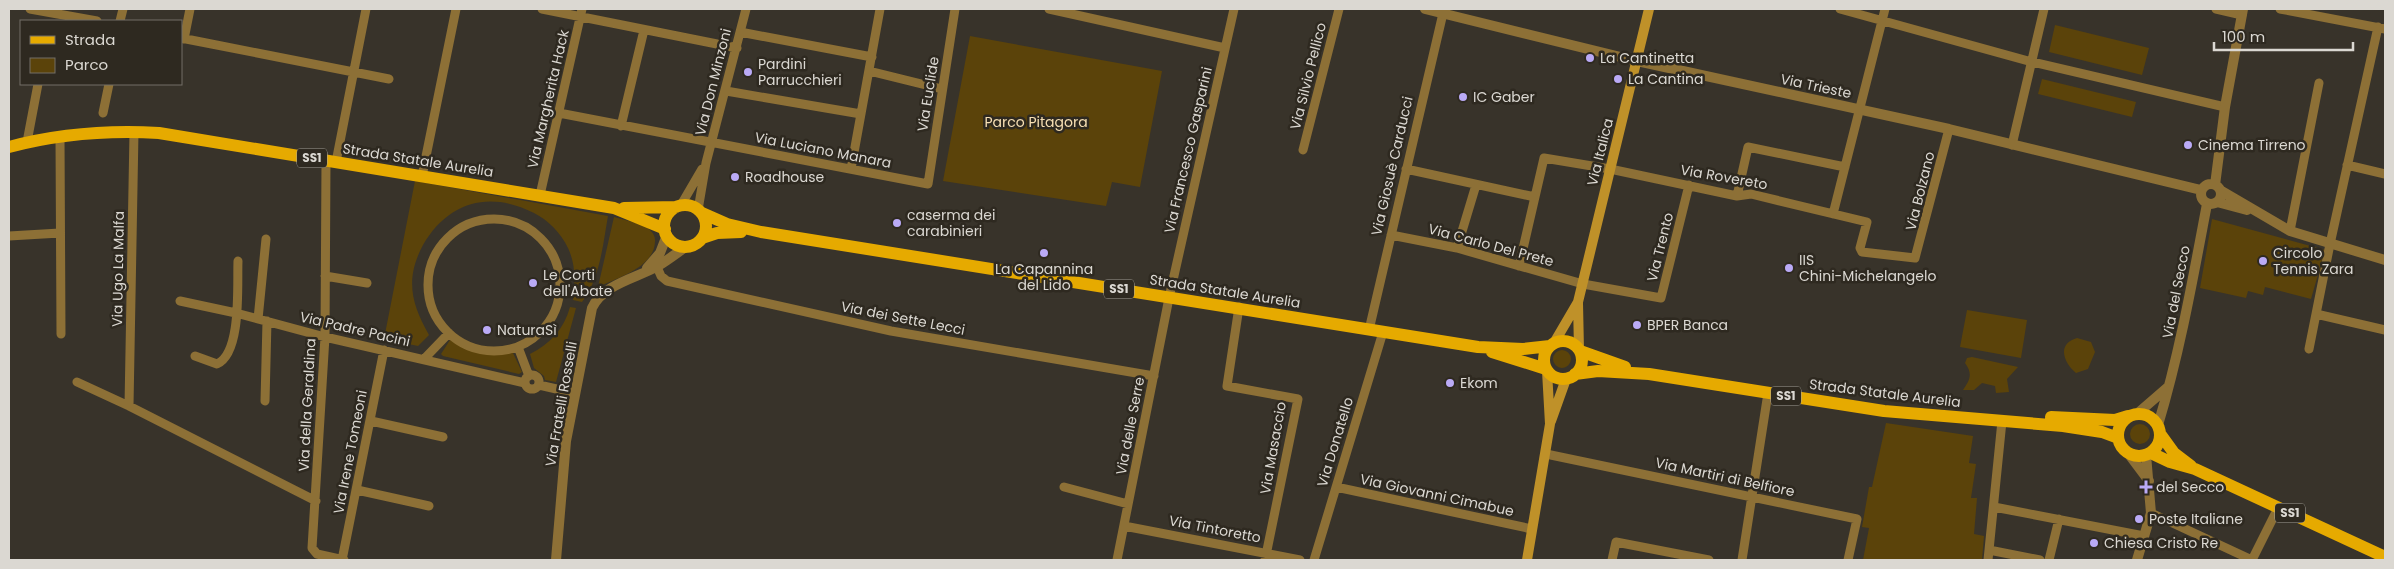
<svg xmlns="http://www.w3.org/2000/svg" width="2394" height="569" font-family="Poppins,sans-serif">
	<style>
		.green { fill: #5b430a }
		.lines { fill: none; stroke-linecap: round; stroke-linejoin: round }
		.minor { stroke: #8d7036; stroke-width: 9 }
		.tertiary { stroke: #8d7036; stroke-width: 10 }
		.secondary { stroke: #bf9129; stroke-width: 10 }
		.primary { stroke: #e6aa00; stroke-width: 12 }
		.poi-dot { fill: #baaaf6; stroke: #2e2920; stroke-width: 2 }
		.labels { text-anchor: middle; stroke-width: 5; stroke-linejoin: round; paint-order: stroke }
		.shield { fill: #2e2920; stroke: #a7a49d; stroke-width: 1 }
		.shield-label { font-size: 12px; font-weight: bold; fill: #dbd8d2 }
		.poi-label { font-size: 14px; fill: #dbd8d2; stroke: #2e2920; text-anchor: start }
		.street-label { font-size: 14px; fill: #dbd8d2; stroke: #2e2920 }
		.park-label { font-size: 14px; fill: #f7dfb3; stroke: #2e2920 }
	</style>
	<rect width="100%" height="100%" fill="#38332a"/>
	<!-- green -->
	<path class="green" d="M2055,25L2149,48L2142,75L2049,52Z
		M970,36L1162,71L1140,187L1112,182L1106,206L943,181Z
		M2042,79L2136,102L2132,117L2038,94Z
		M415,181L608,216C603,244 600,279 582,302L573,300C575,282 576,265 568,248C561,233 548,220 534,213C489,190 448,202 423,245C405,279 411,303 429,335L418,346L384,339Z
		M614,217C624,220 635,222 644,226C650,229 655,234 655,240C656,267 617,278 598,287Z
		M2212,219L2325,250L2311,299L2265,287L2263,295L2248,291L2246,298L2200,288Z
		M570,307L576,308L556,382L545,380L544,376L534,368L530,354C550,344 564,329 570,307Z
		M1967,310L2027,320L2021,358L1960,347Z
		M2077,338L2091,342L2095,352L2088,369L2076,373C2064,363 2056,344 2077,338Z
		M450,340L480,353H513L522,372L519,374L443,356L441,354Z
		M1553 359a9 9 0 1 1 18 0a9 9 0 1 1-18 0Z
		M1972,357L2018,367L2007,379L2009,392L1996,393L1995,386L1982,383L1974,390H1963C1970,380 1973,374 1965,363L1967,358Z
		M1886,423L1973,436L1969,463L1976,464L1971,498H1977L1974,534L1984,536L1982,560H1863L1869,528L1862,527L1869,487H1872Z
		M2130 434a10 10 0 1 1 20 0a10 10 0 1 1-20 0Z"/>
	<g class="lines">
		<!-- minor -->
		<path class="minor" d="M30,9L97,21
			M542,9L737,48
			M1049,9L1225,48
			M1840,9L2032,62L2225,107
			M2216,9L2242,15
			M2280,9L2385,29
			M120,21L123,9
			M740,32L872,57
			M181,38L389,79
			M184,39L190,9
			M869,71L942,89
			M726,91L861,114
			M103,113L109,84
			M559,113L928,184L955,9
			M621,126L644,30
			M134,132L129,406L316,501
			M60,137L61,334
			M27,142L38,84
			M2012,145L2044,9
			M1303,150L1339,9
			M326,161L325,337L312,548L317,554L344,560
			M336,162L366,9
			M2347,165L2385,174
			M851,169L880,9
			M1406,169L1535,197
			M422,176L456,9
			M540,195L582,9
			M1737,196L1748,147L1845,167
			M681,205L702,169
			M698,210L706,163L746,9
			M1833,214L1885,9
			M428 285a66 66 0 1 1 132 0a66 66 0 1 1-132 0Z
			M2290,231L2319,83
			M1391,235L1457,248L1583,284L1661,298L1689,185
			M9,236L60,233
			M1457,248L1476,185
			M1519,266L1544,158L1610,169L1737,196L1751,194L1867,222L1860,248L1862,252L1915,258L1949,129
			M657,267L661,276L667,281L891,331L1154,376
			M325,276L367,283
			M180,301L236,313L325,337L525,383
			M1239,307L1227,386L1298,399L1265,560
			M2316,314L2385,330
			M258,319L266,239
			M1369,330L1444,9
			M518,347L529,376
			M2309,349L2330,244L2378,27
			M195,356L217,364C242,353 237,285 238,261
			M424,359L449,333
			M525 382a7 7 0 1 1 14 0a7 7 0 1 1-14 0Z
			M77,382L129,406
			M539,385L574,393
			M265,401L267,321
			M371,421L443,437
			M1546,454L1857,519L1848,560
			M1064,487L1128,504
			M1336,487L1532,529
			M357,490L429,506
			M1994,507L2144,536
			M2151,513L2252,560
			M1124,526L1300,560
			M1989,550L2040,560
			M342,560L384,350
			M1117,560L1169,298L1234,9
			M1314,560L1383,332
			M1612,560L1616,542L1709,560
			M1742,560L1768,393
			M1988,560L2002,421
			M2049,560L2059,519
			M2252,560L2275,514"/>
		<!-- tertiary -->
		<path class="tertiary" d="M1425,9L1637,61L1949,129L2201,190
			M2201 194a10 10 0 1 1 20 0a10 10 0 1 1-20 0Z
			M2215,185L2225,107L2243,9
			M2220,190L2290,231L2385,260
			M2217,202L2247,210
			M647,268L660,253L667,235
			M2138,413L2168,387
			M2158,425C2180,352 2193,278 2207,204
			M2128,453L2149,481
			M556,560L566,441L592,308C603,284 637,278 658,266C668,260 677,253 687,246
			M2137,560L2151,513L2146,455"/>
		<!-- secondary -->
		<path class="secondary" d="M1578,303L1579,350
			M1554,343L1578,302L1649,9
			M1551,421L1566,379
			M1527,560L1550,424L1547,371"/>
		<!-- primary -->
		<path class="primary" d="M9,147C58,134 108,130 159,133L614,208L665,229
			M664 226a21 21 0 1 1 42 0a21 21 0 1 1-42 0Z
			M624,208L676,207
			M702,213L727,224L761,232L1478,347L1523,349L1550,346
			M702,238L717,233L741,232
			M1544 360a19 19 0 1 1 38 0a19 19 0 1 1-38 0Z
			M1580,351L1625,367
			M1492,352L1546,369
			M1575,374L1598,371L1649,374L1884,411L2063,426L2102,432L2118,438
			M2118 435a21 21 0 1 1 42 0a21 21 0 1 1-42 0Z
			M2051,417L2115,420L2128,416
			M2161,435L2174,453L2191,466
			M2151,453L2170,462L2195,469L2385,557"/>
	</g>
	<!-- markers -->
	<g class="poi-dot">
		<circle cx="1590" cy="58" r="5"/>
		<circle cx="748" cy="72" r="5"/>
		<circle cx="1618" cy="79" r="5"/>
		<circle cx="1463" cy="97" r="5"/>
		<circle cx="2188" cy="145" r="5"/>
		<circle cx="735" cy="177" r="5"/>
		<circle cx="897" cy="223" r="5"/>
		<circle cx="1044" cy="253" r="5"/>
		<circle cx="2263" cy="261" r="5"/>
		<circle cx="1789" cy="268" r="5"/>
		<circle cx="533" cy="283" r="5"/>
		<circle cx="1637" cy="325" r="5"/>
		<circle cx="487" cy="330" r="5"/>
		<circle cx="1450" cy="383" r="5"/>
		<path d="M2143.5 479.5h5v5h5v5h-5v5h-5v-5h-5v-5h5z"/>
		<circle cx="2139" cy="519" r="5"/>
		<circle cx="2094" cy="543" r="5"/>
	</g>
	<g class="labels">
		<!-- shield labels -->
		<g class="shield">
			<rect x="297" y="148.5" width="30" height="19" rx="4"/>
			<rect x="1104" y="279.5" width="30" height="19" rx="4"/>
			<rect x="1771" y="386.5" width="30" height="19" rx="4"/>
			<rect x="2275" y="503.5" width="30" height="19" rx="4"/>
		</g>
		<g class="shield-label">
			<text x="312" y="162">SS1</text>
			<text x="1119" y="293">SS1</text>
			<text x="1786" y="400">SS1</text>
			<text x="2290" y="517">SS1</text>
		</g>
		<!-- poi labels -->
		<g class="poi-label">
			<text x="1600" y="63">La Cantinetta</text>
			<text x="758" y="69">Pardini<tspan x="758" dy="16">Parrucchieri</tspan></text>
			<text x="1628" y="84">La Cantina</text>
			<text x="1473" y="102">IC Gaber</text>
			<text x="2198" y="150">Cinema Tirreno</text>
			<text x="745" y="182">Roadhouse</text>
			<text x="907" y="220">caserma dei<tspan x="907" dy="16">carabinieri</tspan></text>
			<text x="2273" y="258">Circolo<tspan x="2273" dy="16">Tennis Zara</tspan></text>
			<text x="1799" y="265">IIS<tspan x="1799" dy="16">Chini-Michelangelo</tspan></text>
			<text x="1044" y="274" text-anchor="middle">La Capannina<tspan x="1044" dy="16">del Lido</tspan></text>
			<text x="543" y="280">Le Corti<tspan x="543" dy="16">dell'Abate</tspan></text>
			<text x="1647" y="330">BPER Banca</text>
			<text x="497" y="335">NaturaSì</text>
			<text x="1460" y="388">Ekom</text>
			<text x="2156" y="492">del Secco</text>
			<text x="2149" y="524">Poste Italiane</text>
			<text x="2104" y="548">Chiesa Cristo Re</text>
		</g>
		<!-- street labels -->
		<g class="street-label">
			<text transform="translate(1308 76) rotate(-76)" y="5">Via Silvio Pellico</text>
			<text transform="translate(713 82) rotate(-76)" y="5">Via Don Minzoni</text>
			<text transform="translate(1816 86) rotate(12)" y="5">Via Trieste</text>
			<text transform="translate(928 94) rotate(-81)" y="5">Via Euclide</text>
			<text transform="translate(548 99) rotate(-77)" y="5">Via Margherita Hack</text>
			<text transform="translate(823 150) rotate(11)" y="5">Via Luciano Manara</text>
			<text transform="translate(1188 150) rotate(-77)" y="5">Via Francesco Gasparini</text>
			<text transform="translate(1600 152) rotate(-76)" y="5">Via Italica</text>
			<text transform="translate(418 160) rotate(9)" y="5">Strada Statale Aurelia</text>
			<text transform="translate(1392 166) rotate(-77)" y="5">Via Giosuè Carducci</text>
			<text transform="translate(1724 177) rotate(10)" y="5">Via Rovereto</text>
			<text transform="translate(1920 191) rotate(-76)" y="5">Via Bolzano</text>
			<text transform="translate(1491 245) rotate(15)" y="5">Via Carlo Del Prete</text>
			<text transform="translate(1660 247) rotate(-76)" y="5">Via Trento</text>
			<text transform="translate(118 269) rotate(-89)" y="5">Via Ugo La Malfa</text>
			<text transform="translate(1225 291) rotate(9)" y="5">Strada Statale Aurelia</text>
			<text transform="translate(2176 292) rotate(-79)" y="5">Via del Secco</text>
			<text transform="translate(903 318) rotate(11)" y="5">Via dei Sette Lecci</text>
			<text transform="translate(355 329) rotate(13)" y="5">Via Padre Pacini</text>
			<text transform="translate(1885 393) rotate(7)" y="5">Strada Statale Aurelia</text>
			<text transform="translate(561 404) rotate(-80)" y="5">Via Fratelli Rosselli</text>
			<text transform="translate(307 405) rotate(-87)" y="5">Via della Geraldina</text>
			<text transform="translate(1130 426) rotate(-79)" y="5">Via delle Serre</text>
			<text transform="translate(1335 442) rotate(-73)" y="5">Via Donatello</text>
			<text transform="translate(1273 448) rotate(-80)" y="5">Via Masaccio</text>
			<text transform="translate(350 452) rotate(-79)" y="5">Via Irene Tomeoni</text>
			<text transform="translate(1725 477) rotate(12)" y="5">Via Martiri di Belfiore</text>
			<text transform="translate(1437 495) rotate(12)" y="5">Via Giovanni Cimabue</text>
			<text transform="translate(1215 529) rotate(11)" y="5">Via Tintoretto</text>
		</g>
		<!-- park labels -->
		<g class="park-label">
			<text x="1036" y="127">Parco Pitagora</text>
		</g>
	</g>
	<!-- border -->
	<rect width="2394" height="569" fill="none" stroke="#dbd8d2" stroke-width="20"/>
	<!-- legend -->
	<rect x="20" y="20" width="162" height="65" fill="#2e2920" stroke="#736f67"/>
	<rect x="30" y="36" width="25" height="8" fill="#e6aa00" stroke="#736f67"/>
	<text x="65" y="45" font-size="15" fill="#dbd8d2">Strada</text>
	<rect x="30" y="58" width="25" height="15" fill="#5b430a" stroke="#736f67"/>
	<text x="65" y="70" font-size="15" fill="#dbd8d2">Parco</text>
	<!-- scale -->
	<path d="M2214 42v8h139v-8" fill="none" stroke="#dbd8d2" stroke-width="2.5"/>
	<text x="2222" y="42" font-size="15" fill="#dbd8d2" stroke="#2e2920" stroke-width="4" paint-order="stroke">100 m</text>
</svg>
